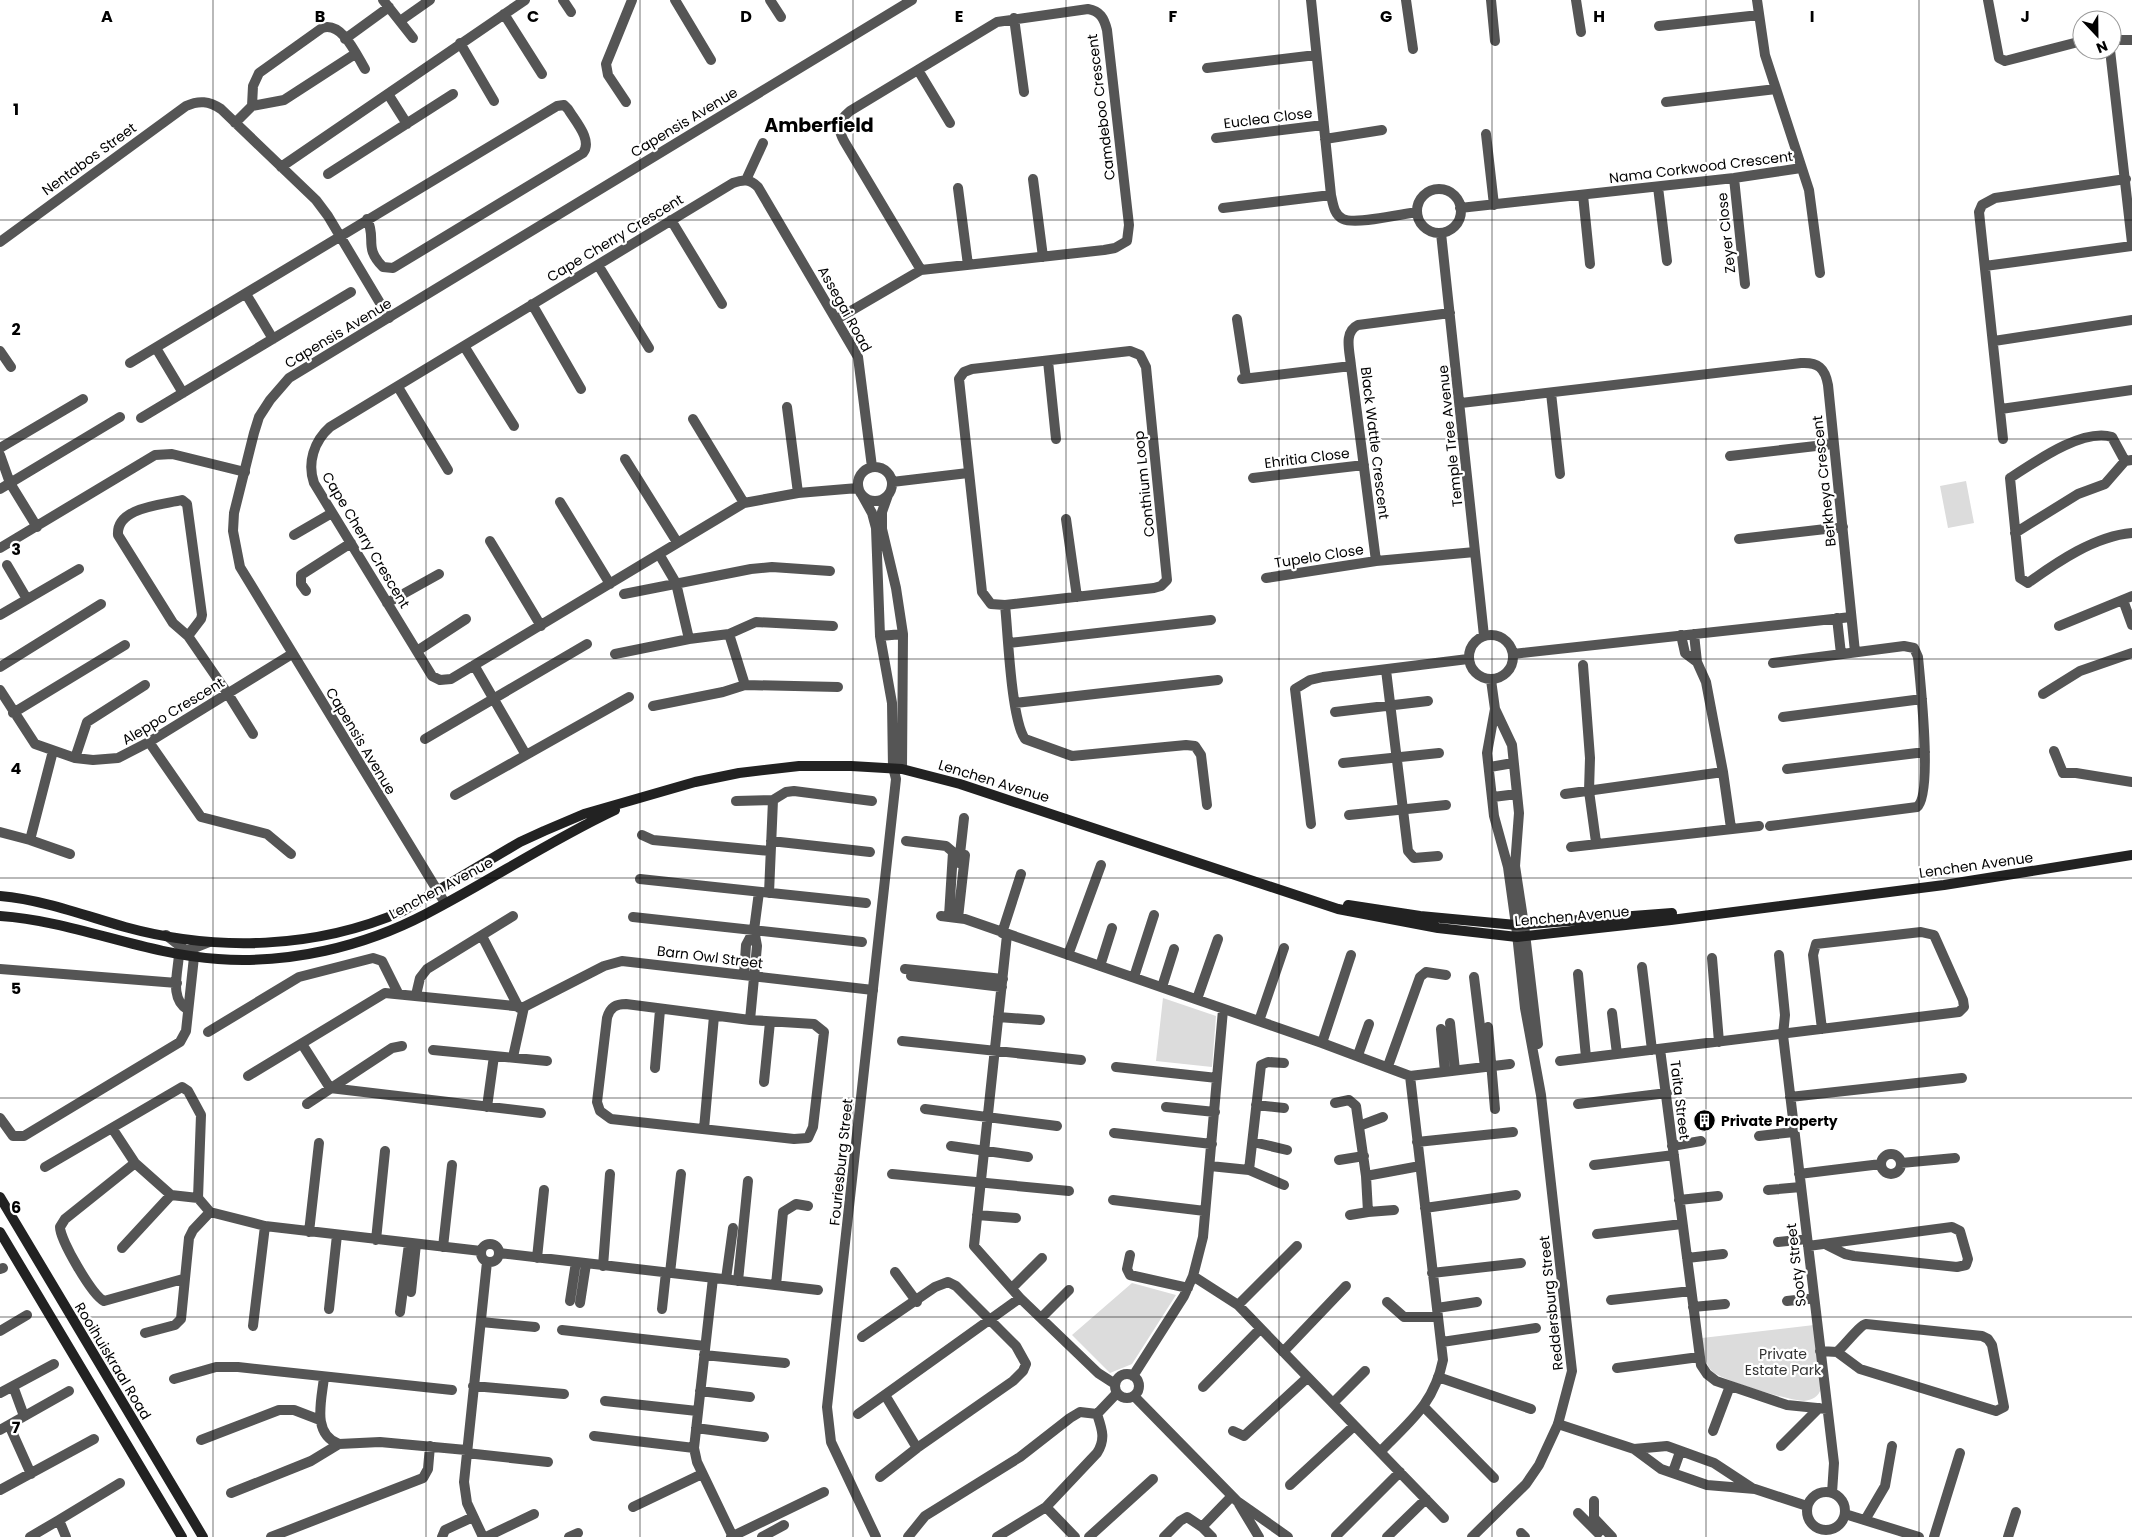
<svg xmlns="http://www.w3.org/2000/svg" width="2132" height="1537" font-family="Poppins,sans-serif">
	<style>
		.green { fill: #dcdcdc }
		.lines { fill: none; stroke-linecap: round; stroke-linejoin: round }
		.minor { stroke: #555; stroke-width: 10 }
		.tertiary { stroke: #555; stroke-width: 10 }
		.secondary { stroke: #222; stroke-width: 10 }
		.grid { fill: none; stroke: #000; stroke-width: 1; stroke-opacity: 0.55 }
		.labels { text-anchor: middle; stroke-width: 4.5; stroke-linejoin: round; paint-order: stroke }
		.street-label { font-size: 14px; fill: #000; stroke: #fff }
		.poi-label { font-size: 14px; font-weight: bold; fill: #000; stroke: #fff; text-anchor: start }
		.park-label { font-size: 14px; fill: #333; stroke: #fff }
		.district-label { font-size: 19px; font-weight: bold; fill: #000; stroke: #fff }
		.grid-label { font-size: 16px; text-anchor: middle; font-weight: bold; fill: #000; stroke: #fff; stroke-width: 4.5; stroke-linejoin: round; paint-order: stroke }
	</style>
	<rect width="100%" height="100%" fill="#fff"/>
	<!-- green -->
	<path class="green" d="M1966,481L1974,523L1948,528L1940,486Z
		M1163,998L1216,1016L1212,1067L1156,1061Z
		M1132,1283L1176,1295L1132,1364L1110,1373L1072,1335Z
		M1814,1325L1821,1388C1819,1397 1812,1400 1804,1401C1790,1401 1720,1380 1712,1371C1703,1362 1704,1349 1702,1338Z"/>
	<g class="lines">
		<!-- minor -->
		<path class="minor" d="M383,0L413,38
			M563,0L571,12
			M675,0L711,60
			M770,0L781,17
			M1311,0L1331,195C1333,204 1334,215 1343,219C1356,225 1401,214 1417,212
			M1406,0L1413,49
			M1491,0L1495,41
			M1576,0L1581,32
			M1757,0L1765,55L1809,190L1820,273
			M1988,0L1999,58L2005,61L2082,41
			M504,14L542,74
			M1014,18L1024,92
			M400,21L430,0
			M1659,26L1759,15
			M345,39L389,7
			M2112,40H2132
			M460,43L494,101
			M2110,50L2132,243
			M1207,68L1316,55
			M918,70L950,123
			M388,94L407,124
			M626,102L608,75L606,64L632,0
			M1666,102L1776,89
			M252,106L253,86L259,73L322,28C342,21 356,54 365,69
			M235,123L252,106L284,100L355,54
			M1486,134L1494,205
			M1216,138L1323,125
			M1325,139L1382,130
			M281,167L525,0
			M328,174L453,94
			M1734,178L1745,284
			M1033,179L1043,257
			M746,180L763,143
			M1658,187L1667,261
			M958,188L968,265
			M1417 211a22 22 0 1 1 44 0a22 22 0 1 1-44 0Z
			M1583,195L1590,264
			M1223,208L1331,195
			M1460,208L1734,178L1801,168
			M671,220L722,304
			M1441,233L1484,636
			M0,242L186,106C199,100 209,101 221,109L316,200L328,216L389,318
			M598,265L649,348
			M1985,266L2132,246
			M246,294L273,339
			M532,304L581,389
			M837,319L921,270L1104,250L1115,248L1127,241L1129,225L1107,30C1104,18 1100,11 1088,9L997,22L850,111C838,121 837,128 844,141L921,270
			M1237,319L1246,378
			M1994,341L2132,320
			M464,346L514,426
			M156,348L183,393
			M0,351L11,367
			M1130,351L1140,355L1146,367L1167,580L1161,586L1154,588L1005,605L991,604L982,592L959,379L964,372L972,369Z
			M1048,361L1056,439
			M130,363L557,106L564,105L568,109C575,121 593,140 583,153L393,268L383,267C363,247 377,239 367,219
			M1242,379L1351,366
			M398,387L448,470
			M1551,393L1560,474
			M1461,403L1801,363C1818,362 1825,368 1828,385L1855,652
			M787,407L798,493
			M2001,409L2132,390
			M141,418L351,292
			M693,419L744,503
			M2003,439L1979,212L1982,205L1995,198L2126,179
			M0,448L83,399
			M0,455L10,483L37,527
			M1730,456L1833,444
			M625,459L677,542
			M2125,461L2112,437C2082,428 2035,462 2010,478L2020,578L2028,583C2057,562 2095,536 2132,533
			M858 484a17 17 0 1 1 34 0a17 17 0 1 1-34 0Z
			M1253,478L1364,465
			M892,482L968,473
			M858,488L798,493L744,503L451,679L440,680L432,676L314,483C307,463 314,441 330,427L733,183C744,179 750,179 758,187L858,357L872,467
			M0,489L120,417
			M862,495L872,513L876,528L880,636L892,703L893,767
			M888,495L882,512V529L896,588L903,634L902,769
			M560,502L610,584
			M1066,519L1077,597
			M2015,533L2078,494L2105,484L2125,461L2132,460
			M294,535L332,513
			M1739,539L1843,527
			M490,541L541,626
			M0,548L155,455L172,454L245,472
			M1376,561L1351,366C1350,352 1343,332 1358,325L1450,313
			M7,565L27,599
			M1266,578L1376,561L1475,552
			M306,591L301,584V575L351,543
			M624,594L751,569L772,567L830,571
			M2123,600L2132,625
			M387,603L439,574
			M1005,605C1008,633 1011,719 1025,739L1072,756L1186,745L1195,746L1201,755L1207,805
			M0,615L79,569
			M1837,618L1841,654
			M2059,626L2132,596
			M1694,634L1697,662
			M1469 657a22 22 0 1 1 44 0a22 22 0 1 1-44 0Z
			M1681,635L1685,653L1697,662L1706,682L1723,772L1731,828
			M188,636L201,619L202,615L187,504L182,500C162,505 116,507 118,535L173,623L188,636L228,694L253,734
			M880,636L903,634
			M689,639L729,634L756,622L833,626
			M1009,643L1211,620
			M417,651L466,619
			M615,654L689,639L676,583L659,554
			M1513,654L1851,617
			M474,665L526,755
			M1583,665L1590,758L1589,791L1596,842
			M0,667L101,604
			M1386,670L1408,851L1414,858L1438,856
			M1491,680L1495,709L1487,753L1494,816L1508,867L1516,925
			M745,685L838,687
			M0,690L35,744L75,758L93,760L118,758L149,742L292,654
			M2043,694L2080,671L2132,653
			M1015,703L1218,680
			M653,706L723,692L745,685L729,634
			M1495,709L1512,745L1519,813L1515,866L1524,925
			M1335,712L1428,701
			M13,713L125,645
			M1783,717L1922,699
			M425,739L587,644
			M149,742L201,817L267,834L291,854
			M2054,751L2063,773H2076L2132,782
			M75,758L87,722L145,685
			M1343,763L1439,753
			M1490,767L1513,763
			M1787,769L1925,752
			M1565,794L1723,772
			M455,795L629,697
			M1493,797L1517,794
			M736,801L773,800
			M1349,815L1446,805
			M1311,824L1295,689L1310,680L1323,677L1468,659
			M1770,826L1917,807C1933,795 1920,680 1918,657L1914,648L1904,646L1773,663
			M0,832L30,840L53,751
			M642,835L653,840L770,851
			M30,840L70,854
			M771,841L870,852
			M906,841L946,846L953,852L949,916
			M1571,847L1759,826
			M959,863L964,818
			M640,879L866,903
			M769,893L773,800L786,792L794,791L872,801
			M941,916L965,919L1322,1043L1410,1076L1510,1064
			M633,917L862,942
			M958,918L965,855
			M1002,933L1021,874
			M1007,935L974,1246L1020,1298L1098,1373L1115,1384
			M482,936L519,1008
			M1068,955L1101,865
			M1779,955L1785,1015L1783,1035L1834,1463L1832,1493
			M1712,958L1719,1042
			M1100,966L1112,928
			M1642,967L1652,1050
			M0,969L177,983
			M905,969L1003,979
			M1578,974L1586,1057
			M744,975L746,945L754,930
			M911,976L1002,987
			M1134,977L1154,915
			M1474,977L1485,1067
			M1162,987L1174,949
			M416,995L420,978L427,969L513,916
			M1197,999L1218,939
			M188,1010C169,999 178,973 179,954L209,942
			M1612,1013L1617,1054
			M998,1017L1040,1020
			M750,1020L814,1024L824,1032L813,1127L808,1138L794,1139L611,1119L600,1111L597,1102L607,1018C610,1007 616,1004 626,1004L750,1020L757,946L754,930L759,892
			M1259,1021L1284,948
			M1450,1023L1455,1070
			M1488,1027L1495,1109
			M1441,1029L1445,1072
			M208,1032L299,977L373,958L382,961L398,993
			M902,1041L1081,1060
			M1322,1043L1351,955
			M302,1044L330,1088L541,1113
			M1660,1049L1701,1365L1707,1374L1716,1381L1787,1405L1827,1409
			M433,1050L547,1061
			M1358,1055L1369,1024
			M513,1057L524,1007
			M1560,1061L1959,1012L1964,1007L1963,1000L1934,935L1921,932L1816,944L1813,955L1822,1029
			M1388,1066L1420,977L1426,972L1446,975
			M1116,1067L1217,1078
			M655,1068L660,1010
			M248,1076L385,993L524,1007L604,966L622,961L873,990
			M764,1082L770,1022
			M1790,1097L1962,1078
			M1335,1103L1349,1100L1356,1106L1366,1176L1420,1166
			M307,1104L392,1048L402,1046
			M1578,1104L1667,1093
			M1256,1105L1284,1108
			M487,1107L494,1056
			M1166,1107L1215,1112
			M925,1109L1057,1126
			M0,1118L13,1136H24L180,1042L186,1031L194,957L166,935
			M1359,1126L1383,1117
			M112,1128L135,1163L65,1219L60,1227C60,1240 92,1295 104,1301L183,1279
			M704,1129L714,1016
			M1114,1133L1212,1144
			M1759,1136L1794,1132
			M1253,1142L1287,1150
			M1417,1142L1513,1132
			M951,1146L1028,1157
			M1672,1146L1701,1141
			M1881 1164a10 10 0 1 1 20 0a10 10 0 1 1-20 0Z
			M1339,1160L1364,1156
			M135,1163L171,1195
			M1901,1163L1955,1158
			M1594,1165L1674,1155
			M1210,1166L1249,1170L1284,1185
			M45,1167L182,1087L188,1091L201,1115L198,1198
			M1249,1170L1261,1065L1268,1062L1284,1063
			M892,1174L1069,1191
			M1799,1174L1881,1164
			M1768,1190L1801,1187
			M1113,1200L1205,1211
			M1679,1200L1718,1196
			M1425,1208L1516,1195
			M1368,1212L1394,1210
			M977,1215L1016,1218
			M1350,1215L1368,1212L1366,1176
			M309,1232L319,1143
			M1597,1234L1682,1224
			M376,1240L385,1151
			M1778,1242L1807,1239
			M481 1253a9 9 0 1 1 18 0a9 9 0 1 1-18 0Z
			M1808,1246L1952,1227L1960,1231L1968,1259L1966,1265L1957,1267L1854,1256L1845,1254L1827,1245
			M443,1247L452,1165
			M122,1248L171,1195L198,1198L210,1212L265,1226L481,1251
			M499,1253L818,1290
			M1130,1255L1127,1269L1130,1275L1188,1288
			M537,1258L544,1190
			M1687,1258L1723,1254
			M603,1266L610,1174
			M0,1269L3,1268
			M895,1272L917,1302
			M670,1273L681,1174
			M1432,1273L1521,1263
			M1193,1276L1238,1305L1444,1518
			M713,1278L694,1448L697,1462L733,1537
			M726,1279L733,1228
			M738,1281L748,1181
			M776,1285L783,1212L796,1204L808,1206
			M1012,1288L1042,1258
			M411,1292L416,1244
			M1611,1300L1691,1291
			M570,1301L576,1262
			M1787,1301L1814,1298
			M1387,1302L1404,1317H1438
			M580,1303L586,1264
			M1238,1305L1297,1246
			M1693,1307L1725,1304
			M1437,1308L1477,1302
			M329,1309L337,1235
			M662,1309L666,1272
			M400,1312L409,1244
			M1041,1318L1069,1290
			M481,1322L535,1327
			M253,1326L265,1226
			M562,1330L705,1346
			M0,1331L27,1315
			M145,1333L175,1325L181,1319L189,1238L193,1230L210,1212
			M862,1337L935,1287L948,1282L956,1286L1016,1346L1026,1364L1023,1371L1013,1381L917,1448L880,1477
			M1442,1342L1536,1328
			M1820,1351L1837,1352L1860,1369L1996,1411L2004,1407L1992,1345L1988,1339L1982,1336L1866,1324C1860,1325 1845,1345 1837,1352
			M1283,1352L1346,1286
			M704,1355L785,1363
			M1617,1368L1699,1357
			M1115 1386a12 12 0 1 1 24 0a12 12 0 1 1-24 0Z
			M1133,1376L1184,1296L1193,1276L1203,1237L1223,1010
			M324,1377C322,1399 311,1434 339,1444L380,1442L466,1450
			M1438,1377L1531,1409
			M174,1379L216,1367H238L452,1390
			M13,1386L24,1416
			M473,1386L564,1394
			M1203,1387L1260,1329
			M700,1391L750,1397
			M0,1393L54,1364
			M885,1395L917,1448
			M1134,1396L1237,1501L1288,1537
			M605,1401L697,1411
			M1333,1403L1365,1371
			M1424,1407L1494,1478
			M858,1414L1020,1298
			M1558,1424L1634,1449L1661,1469L1707,1485L1755,1489L1807,1506
			M9,1425L31,1474
			M696,1428L764,1437
			M0,1430L69,1391
			M1233,1431L1244,1436L1307,1378
			M1713,1431L1730,1386
			M594,1436L694,1448
			M201,1440L279,1410H294L320,1420
			M1781,1446L1819,1408
			M1634,1449L1667,1446L1714,1463L1752,1488
			M1380,1452C1410,1421 1434,1404 1443,1360L1410,1076
			M466,1453L548,1462
			M1673,1472L1680,1452
			M1290,1485L1354,1426
			M0,1490L94,1439
			M1807 1511a19 19 0 1 1 38 0a19 19 0 1 1-38 0Z
			M231,1493L311,1461L339,1444
			M1594,1501V1518L1612,1537
			M1239,1504L1259,1537
			M633,1507L702,1474
			M1046,1507L1075,1537
			M1578,1513L1598,1533
			M1845,1514L1919,1537
			M59,1520L120,1483
			M1865,1520L1885,1486L1892,1446
			M1202,1527L1232,1496
			M1521,1533L1525,1537
			M1336,1536L1400,1472
			M30,1537L59,1520L66,1537
			M271,1537L423,1478L428,1469L430,1446
			M442,1537L445,1530L473,1517
			M483,1537L467,1503L464,1482L487,1262
			M486,1537L534,1514
			M569,1537L578,1533
			M731,1537L824,1492
			M762,1537L784,1525
			M908,1537L925,1516L1020,1457L1070,1418L1080,1412L1097,1414
			M997,1537L1046,1507L1097,1453C1106,1439 1102,1429 1097,1414L1117,1393
			M1089,1537L1153,1479
			M1164,1537L1180,1521L1187,1517L1202,1527L1212,1537
			M1387,1537L1426,1499
			M1934,1537L1960,1453
			M2008,1537L2016,1512"/>
		<!-- tertiary -->
		<path class="tertiary" d="M445,903L240,567L233,531L234,513L254,433L259,417L270,400L289,378L912,0
			M1524,925L1538,1044
			M876,1537L831,1442L827,1407L896,779L893,767
			M1472,1537L1526,1484L1539,1465L1558,1424L1572,1371L1541,1095L1525,1008L1516,925"/>
		<!-- secondary -->
		<path class="secondary" d="M0,896C44,900 83,915 125,927C216,952 316,949 403,911L520,842L544,831L584,814L695,782L739,773L799,766H851L902,769L960,784L1338,909L1438,928L1517,937L1671,920L1944,885L2132,855
			M1348,905L1420,916L1516,925L1672,913
			M0,916C74,921 143,954 218,959C289,964 363,947 426,914C490,881 549,841 615,810
			M0,1197L203,1537
			M0,1232L182,1537"/>
	</g>
	<!-- grid -->
	<path class="grid" d="M213,0V1537M426,0V1537M640,0V1537M853,0V1537M1066,0V1537M1279,0V1537M1492,0V1537M1706,0V1537M1919,0V1537M0,220H2132M0,439H2132M0,659H2132M0,878H2132M0,1098H2132M0,1317H2132"/>
	<!-- icons -->
	<defs>
		<symbol id="building-disc" viewBox="-11 -11 22 22"><circle r="9.5" fill="#000" stroke="#fff"/><path d="M-4-6H4V6H1V3H-1V6H-4ZM-2.5-4.3h1.7v1.8h-1.7ZM.8-4.3h1.7v1.8H.8ZM-2.5-1h1.7V.8h-1.7ZM.8-1h1.7V.8H.8Z" fill="#fff"/></symbol>
	</defs>
	<g fill-rule="evenodd">
		<use href="#building-disc" x="1692" y="1108" width="25" height="25"/>
	</g>
	<g class="labels">
		<!-- street labels -->
		<g class="street-label">
			<text transform="translate(1101 107) rotate(-97)" y="5">Camdeboo Crescent</text>
			<text transform="translate(1268 118) rotate(-7)" y="5">Euclea Close</text>
			<text transform="translate(684 122) rotate(-31)" y="5">Capensis Avenue</text>
			<text transform="translate(89 159) rotate(-36)" y="5">Nentabos Street</text>
			<text transform="translate(1701 167) rotate(-7)" y="5">Nama Corkwood Crescent</text>
			<text transform="translate(1726 233) rotate(-96)" y="5">Zeyer Close</text>
			<text transform="translate(615 238) rotate(-31)" y="5">Cape Cherry Crescent</text>
			<text transform="translate(845 309) rotate(61)" y="5">Assegai Road</text>
			<text transform="translate(338 333) rotate(-31)" y="5">Capensis Avenue</text>
			<text transform="translate(1450 436) rotate(-96)" y="5">Temple Tree Avenue</text>
			<text transform="translate(1375 443) rotate(83)" y="5">Black Wattle Crescent</text>
			<text transform="translate(1307 458) rotate(-7)" y="5">Ehritia Close</text>
			<text transform="translate(1824 481) rotate(-96)" y="5">Berkheya Crescent</text>
			<text transform="translate(1144 484) rotate(-96)" y="5">Conthium Loop</text>
			<text transform="translate(366 540) rotate(59)" y="5">Cape Cherry Crescent</text>
			<text transform="translate(1319 556) rotate(-9)" y="5">Tupelo Close</text>
			<text transform="translate(173 711) rotate(-31)" y="5">Aleppo Crescent</text>
			<text transform="translate(361 741) rotate(59)" y="5">Capensis Avenue</text>
			<text transform="translate(994 781) rotate(17)" y="5">Lenchen Avenue</text>
			<text transform="translate(1976 865) rotate(-8)" y="5">Lenchen Avenue</text>
			<text transform="translate(441 888) rotate(-28)" y="5">Lenchen Avenue</text>
			<text transform="translate(1572 916) rotate(-5)" y="5">Lenchen Avenue</text>
			<text transform="translate(710 957) rotate(7)" y="5">Barn Owl Street</text>
			<text transform="translate(1680 1100) rotate(83)" y="5">Taita Street</text>
			<text transform="translate(841 1162) rotate(-84)" y="5">Fouriesburg Street</text>
			<text transform="translate(1796 1265) rotate(-97)" y="5">Sooty Street</text>
			<text transform="translate(1551 1303) rotate(-96)" y="5">Reddersburg Street</text>
			<text transform="translate(113 1361) rotate(59)" y="5">Rooihuiskraal Road</text>
		</g>
		<!-- poi labels -->
		<g class="poi-label">
			<text x="1721" y="1126">Private Property</text>
		</g>
		<!-- park labels -->
		<g class="park-label">
			<text x="1783" y="1359">Private<tspan x="1783" dy="16">Estate Park</tspan></text>
		</g>
		<!-- district labels -->
		<g class="district-label">
			<text x="819" y="132">Amberfield</text>
		</g>
	</g>
	<g class="grid-label">
		<text x="107" y="22">A</text>
		<text x="320" y="22">B</text>
		<text x="533" y="22">C</text>
		<text x="746" y="22">D</text>
		<text x="959" y="22">E</text>
		<text x="1173" y="22">F</text>
		<text x="1386" y="22">G</text>
		<text x="1599" y="22">H</text>
		<text x="1812" y="22">I</text>
		<text x="2025" y="22">J</text>
		<text x="16" y="115">1</text>
		<text x="16" y="335">2</text>
		<text x="16" y="555">3</text>
		<text x="16" y="774">4</text>
		<text x="16" y="994">5</text>
		<text x="16" y="1213">6</text>
		<text x="16" y="1433">7</text>
	</g>
	<!-- north arrow -->
	<g transform="translate(2097 35) rotate(158)"><circle r="24" fill="#ffffff" stroke="#999999"/>
	<path d="M0-4L9 19L0 12L-9 19Z" fill="#000000"/>
	<text y="-8" font-size="14" font-weight="bold" text-anchor="middle" fill="#000000">N</text>
	</g>
</svg>
